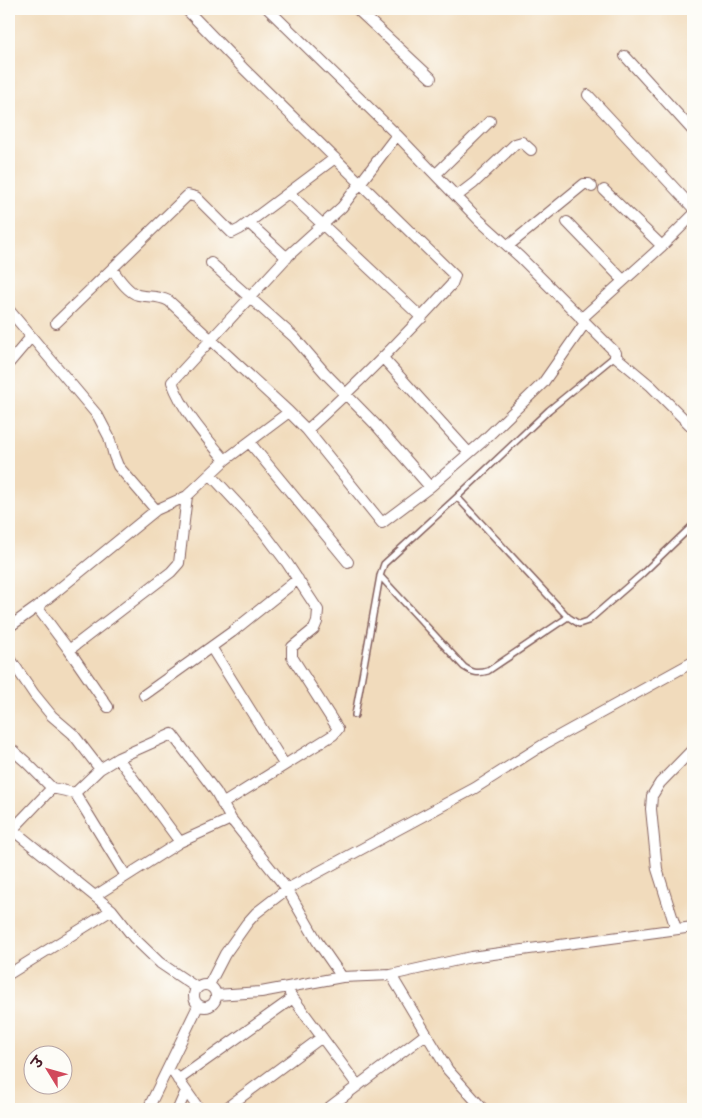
<svg xmlns="http://www.w3.org/2000/svg" width="702" height="1118" font-family="'Indie Flower','Playpen Sans Deva',sans-serif">
	<style>
		.lines { fill: none; stroke-linecap: round; stroke-linejoin: round }
		.lane-casing { stroke: #84615e; stroke-width: 8 }
		.street-casing { stroke: #84615e; stroke-width: 12 }
		.lane { stroke: #fff; stroke-width: 5 }
		.street { stroke: #fff; stroke-width: 10 }
	</style>
	<rect width="100%" height="100%" fill="#fdfcf7"/>
	<filter id="ink" filterUnits="userSpaceOnUse"><feTurbulence type="fractalNoise" baseFrequency=".02" numOctaves="2"/><feDisplacementMap in="SourceGraphic" scale="10" xChannelSelector="R" yChannelSelector="G"/><feConvolveMatrix kernelMatrix="1 2 1 2 8 2 1 2 1" color-interpolation-filters="sRGB"/></filter>
	<filter id="wash" filterUnits="userSpaceOnUse"><feTurbulence type="fractalNoise" baseFrequency=".0096" numOctaves="4" result="noise"/><feDisplacementMap in="SourceGraphic" scale="20" xChannelSelector="R" yChannelSelector="G"/><feGaussianBlur stdDeviation="1.12" result="paint"/><feColorMatrix in="noise" values="0 0 0 0 0 0 0 0 0 0 0 0 0 0 0 0 0 1.4 0 .05"/><feComposite in="paint" operator="in"/></filter>
	<g filter="url(#wash)">
		<rect width="100%" height="100%" fill="#f1dbbc"/>
	</g>
	<g filter="url(#ink)">
		<g class="lines">
			<defs>
				<path id="lane" d="M615,356L549,410L457,497L568,617L579,624L588,621L642,574L693,525
					M380,576L464,667C473,673 478,674 488,671L568,617
					M355,715L380,576L384,564L457,497"/>
				<path id="street" d="M186,9L243,68L455,276L452,284C406,335 358,384 307,430
					M268,9L397,135L479,220L520,257L616,353L615,356L651,386L693,428
					M357,9L431,78
					M625,56L693,131
					M588,95L693,208
					M436,174L490,121
					M604,190L662,246
					M289,193L422,318
					M457,196L474,183L515,144L522,142L531,150
					M567,222L623,280
					M249,223L287,258
					M508,246L584,184H589L592,187
					M211,263L294,337L325,373L375,424L430,487
					M112,269C118,277 127,292 138,295C150,298 156,294 169,301L289,412L307,430L382,523L430,487L482,442L543,383L585,323
					M9,310L98,416L109,437L114,456L118,466L156,510
					M581,319L662,246L693,215
					M56,323L188,195L196,197L232,233L240,229L335,158
					M383,358L469,453
					M9,363L31,337
					M250,443L348,562
					M225,460C205,436 183,412 172,382L288,256L342,207L397,135
					M210,474L262,530L287,563L318,610L317,622L314,629L292,647V657L338,729L333,735L222,804
					M37,607L69,650L108,707
					M9,627L37,607L156,510L187,496L225,460L289,412
					M211,647L284,764
					M69,650L171,572L179,563L187,496
					M9,657L34,694L52,716L73,734L100,769
					M144,695L232,632L298,579
					M9,747L26,762L52,788
					M118,758L180,842
					M75,793L126,876
					M9,827L112,910L134,938L160,963L197,988
					M12,830L52,788L75,793L100,769L118,758L172,734L216,792L231,819L287,889L317,941L342,977
					M95,896L180,842L231,819
					M676,929L657,869L651,809L652,796L660,783L693,749
					M9,974L112,910
					M194 996a11 11 0 1 1 22 0a11 11 0 1 1-22 0Z
					M209,985L225,954L247,923L256,913L287,889L475,788L546,743L693,662
					M290,994L358,1086
					M216,995L261,992L342,977L391,975
					M175,1075L199,1109
					M178,1080L293,998
					M148,1109L198,1006
					M178,1109L186,1091
					M225,1109L322,1037
					M327,1109L426,1034
					M483,1109L448,1070L391,975L471,957L693,927"/>
			</defs>
			<!-- lane casing -->
			<use href="#lane" class="lane-casing"/>
			<!-- street casing -->
			<use href="#street" class="street-casing"/>
			<!-- lane -->
			<use href="#lane" class="lane"/>
			<!-- street -->
			<use href="#street" class="street"/>
		</g>
	</g>
	<!-- margin -->
	<rect width="702" height="1118" fill="none" stroke="#fdfcf7" stroke-width="30"/>
	<!-- north arrow -->
	<g transform="translate(48 1070) rotate(307)"><circle r="24" fill="#fdfcf7" stroke="#b5a4a5"/>
	<path d="M0-4L9 19L0 12L-9 19Z" fill="#d1495b"/>
	<text y="-8" font-size="14" font-weight="bold" text-anchor="middle" fill="#4a1f2b">उ</text>
	</g>
</svg>
